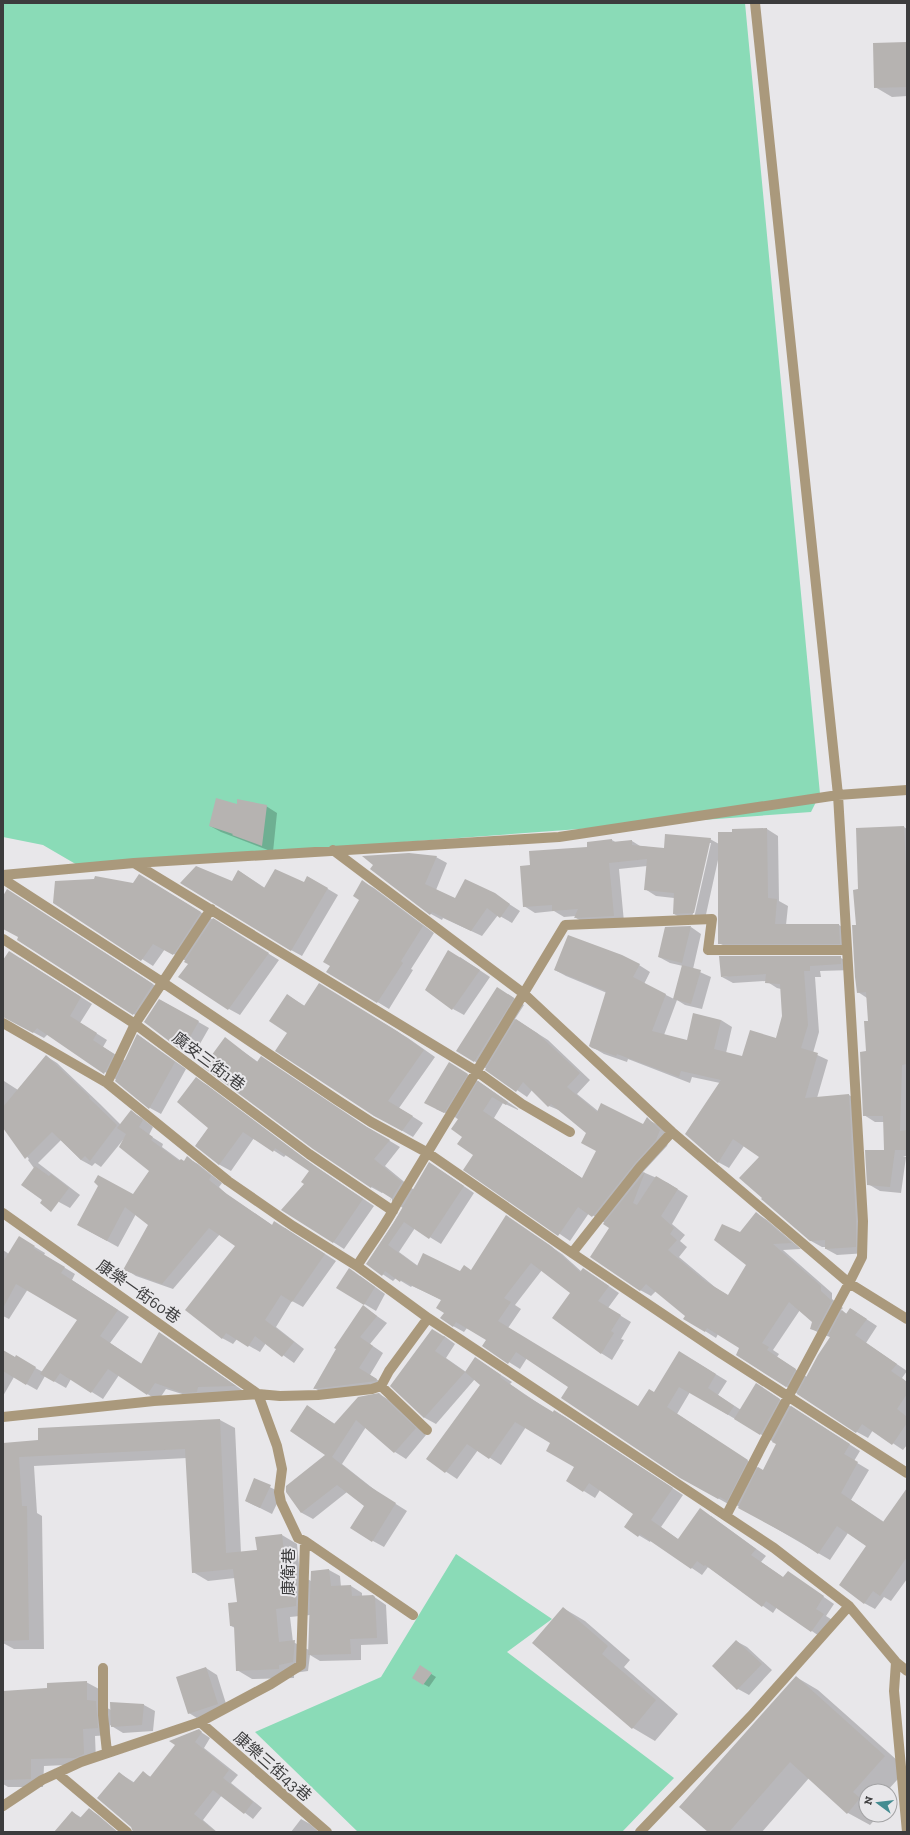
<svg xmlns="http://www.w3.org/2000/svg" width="910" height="1835" font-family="'Zilla Slab','Noto Sans TC',serif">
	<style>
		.green { fill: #8adbb7 }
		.shadow { fill: #0003; fill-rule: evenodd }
		.building { fill: #b6b3b1 }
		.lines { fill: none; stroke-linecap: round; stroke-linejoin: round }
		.minor { stroke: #aa997c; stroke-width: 10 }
		.labels { text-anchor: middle; stroke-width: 4; stroke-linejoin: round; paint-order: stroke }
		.street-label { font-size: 16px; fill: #3c3c3d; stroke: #e8e7ea }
	</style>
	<rect width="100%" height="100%" fill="#e8e7ea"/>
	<!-- green -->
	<path class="green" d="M3,3H745L820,794L811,812L79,866L43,845L3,837Z
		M456,1554L552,1619L507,1652L674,1778L622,1832H358L255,1732L381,1677Z"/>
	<!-- shadow -->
	<path class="shadow" d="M907,43V96L892,97L875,87Z
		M237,805L266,806L277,813L273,852L221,832L210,826Z
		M904,827L907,829V1156H903L906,1157L901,1193L880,1191L868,1184L885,1151L884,1122H875L864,1115L869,1022L867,998L858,992V926L859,890L857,829Z
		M767,829L778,836L779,901L788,906L786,925H839L850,932L851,949H730L719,943L718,860L705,919L685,920L674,914V898L656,896L645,889L647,866L619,869L624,922L586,924L576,918V916L564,917L554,911L535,913L524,906L531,866L612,840L617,843L632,841L640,846L664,849L710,839L719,844L733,833ZM709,843H711L694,918H692Z
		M436,857L447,863L436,890L456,899L494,894L520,911L512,923L498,915L482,936L443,918L442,920L431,914L371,869Z
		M239,871L265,888L304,883L308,877L338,895L302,956L291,950L232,882Z
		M151,882L279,960L240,1015L229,1009L186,961L165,949L153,966L54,903L134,884Z
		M363,882L374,888L434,933L411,969L413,970L389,1009L328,972L361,900Z
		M16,896L162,990L143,1020L18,940L20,937L3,928V898Z
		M691,927L701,934L693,969L711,977L702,1009L685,1005L677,1000L664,1035L688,1041L721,1020L732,1027L726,1053L743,1057L776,1039L783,1016L781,989L777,988L766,981L733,983L722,977L841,958L852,964V970L820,971L821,977H815L819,1032L813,1053L828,1060L817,1098L849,1095L860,1102L867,1253L837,1255L826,1249V1247H822L811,1241L760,1156L744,1146L729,1168L718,1162L720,1083L692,1077L690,1083L628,1059L627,1062L604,1054L592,1047L607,993L566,976L555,970L639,965L650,972L644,984L674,999L683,966L670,963L659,957Z
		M460,957L490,977L464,1015L453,1009Z
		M20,958L92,1004L80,1023L107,1040L103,1047L126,1061L138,1035L186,1069L161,1114L150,1108L117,1080L48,1034L44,1038L3,1016V961Z
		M330,991L408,1038L435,1057L399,1108L423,1123L413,1137L387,1122L288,1032L287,995L305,1006Z
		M508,994L524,1005L515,1019L548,1040L590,1080L577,1094L598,1111L643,1125L647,1119L658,1125L670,1137L667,1146L643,1172L668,1183L688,1196L672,1224L685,1235L680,1241L687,1247L679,1257L716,1288L729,1296L747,1265L740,1234L756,1213L767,1220L801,1249L783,1250L832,1293V1299L843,1308L841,1310L847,1314L851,1309L877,1326L866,1343L907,1371L902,1378L907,1382V1445L903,1450L873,1430L868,1438L857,1432L737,1355L741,1348L718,1334L716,1338L705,1331L656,1291L651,1296L640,1290L610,1228L605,1223L589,1213L570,1241L465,1169L475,1154L464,1137L459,1119L436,1109L450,1064L478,1081L518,1109V1110L503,1103L494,1118L583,1179L597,1151L587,1133L561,1111L549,1106L532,1090L527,1097L487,1069L458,1051ZM800,1310L813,1322L811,1328L822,1335L832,1337L807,1377L777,1357L779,1354L773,1350Z
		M160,1000L209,1028L193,1056L182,1050Z
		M225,1039L258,1062L400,1147L385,1166L414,1190L440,1170L474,1193L441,1244L415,1228L399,1252L418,1266L460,1272L472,1271L507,1217L562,1254L582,1272L594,1276L619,1293L608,1308L631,1322L621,1339L624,1340L612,1360L601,1353L571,1293L542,1270L515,1305L521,1309L508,1328L638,1407L691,1359L727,1381L718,1395L741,1410L767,1391L860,1451L854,1461L869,1470L851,1500L884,1522L907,1490V1579L891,1601L884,1597L875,1609L864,1603L867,1546L848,1533L830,1560L731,1502L730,1505L680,1477L569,1387L527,1358L520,1369L483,1346L487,1339L467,1328L464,1332L453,1326L445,1313L442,1300L412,1286L411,1287L396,1278L393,1281L367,1264L403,1208L392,1201V1198L383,1192L382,1193L371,1187ZM690,1392L777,1444L763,1471L677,1414Z
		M46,1056L57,1063L100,1104L121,1125L131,1112L142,1118L153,1127L149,1135L163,1144L162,1147L181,1161L184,1162L187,1158L198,1164L222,1183L219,1187L226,1194L272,1225L285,1228L336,1261L303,1307L292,1301L276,1327L304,1349L294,1363L266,1343L260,1352L237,1339L233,1344L222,1338L237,1245L220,1234L173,1289L136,1276L125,1269L150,1225L136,1214L118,1247L89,1231L134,1196L150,1170L127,1135L101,1167L95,1163L92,1166L81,1160L61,1140L38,1163L80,1195L70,1208L59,1202L28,1160L29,1159L3,1127V1083L4,1081L18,1090Z
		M196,1079L207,1085L316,1167L374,1206L344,1249L333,1242L305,1184L311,1171L286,1155L284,1157L254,1138L231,1171L220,1165L196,1145L209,1128Z
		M30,1244L45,1253L44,1255L75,1274L72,1280L129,1317L110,1343L142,1364L159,1333L245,1392L195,1398L166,1389L158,1401L119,1375L103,1399L71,1379L66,1388L45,1376L37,1390L14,1377L3,1396V1351L43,1372L78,1320L28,1289L9,1319L3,1316V1250L9,1254Z
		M360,1276L385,1294L376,1311L338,1288Z
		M364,1307L387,1323L370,1344L383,1353L370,1375L388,1387L325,1394L314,1388Z
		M444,1336L455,1344L446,1358L466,1372L475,1358L512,1382L510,1384L548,1410L553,1413L554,1411L565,1417L683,1495L661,1527L679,1540L711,1516L766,1556L761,1562L784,1578L788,1572L834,1604L826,1616L834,1621L822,1638L777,1607L773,1613L763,1606L708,1567L702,1575L651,1540L650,1542L625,1527L634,1514L600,1490L595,1498L568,1481L575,1466L552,1443L526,1427L501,1465L478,1450L457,1479L427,1459L482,1385L475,1379L436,1424L425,1418L391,1386Z
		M379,1394L391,1401L426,1435L406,1459L395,1452L366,1427L342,1464L380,1494L407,1511L384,1547L373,1541L365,1505L347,1492L313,1519L302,1513L287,1492L327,1455L318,1413L335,1424Z
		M220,1420L235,1428L241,1553L258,1551L282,1535L297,1544L300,1575L311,1581L329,1570L340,1576L341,1587L351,1586L362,1593V1597L373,1596L386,1605L388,1644L361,1645V1660L320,1661L310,1655L308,1671L294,1673V1678L252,1679L237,1670L235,1628L231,1626L238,1603L235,1578L208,1581L193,1572L187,1458L34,1466L37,1513L42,1516L44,1649H14L3,1643V1444L39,1441ZM310,1615L309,1650L293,1642L290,1617Z
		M255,1480L282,1493L272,1514L246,1501Z
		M563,1608L585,1621L630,1660L624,1667L678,1714L655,1741L633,1728Z
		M736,1641L747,1647L772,1670L749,1695L738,1689Z
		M206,1668L217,1675L228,1710L200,1720L189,1713Z
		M425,1670L436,1677L429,1687L413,1678Z
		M796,1677L818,1690L907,1769L887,1791H866V1815H879L870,1825L848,1813L809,1778L762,1832H709Z
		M86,1682L99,1689L100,1704L111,1710V1703L144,1705L155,1711L153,1731L123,1733L110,1725V1735L95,1736L96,1761L88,1764L44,1766L43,1787H8L3,1784V1692L48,1689Z
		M198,1730L210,1738L204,1748L238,1775L231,1783L262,1808L253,1819L222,1795L203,1820L217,1832H134L119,1773L135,1783L143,1773L151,1777Z
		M89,1809L98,1815L118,1832H55L72,1812L82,1818Z
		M301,1819L310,1824L319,1832H291Z"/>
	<!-- building -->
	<path class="building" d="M907,42V87L874,88L873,43Z
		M216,798L237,804V799L267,805L262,846L232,835L233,834L209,826Z
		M904,826L907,888V1064L902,1065L900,1131L907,1130V1150H892H895L890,1187L867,1185L865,1150H884L883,1116H863L860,1052L866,1051L864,1021H868L866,992L857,993L855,977L852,925H856L853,890L858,889L856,828Z
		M767,828L768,898L777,899L775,924H839L840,944H718V832H732V829Z
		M665,834L711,838L694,913L673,914L674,893L644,890L647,859L609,863L614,916L574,918L578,909L552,911V905L523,907L520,866L530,865L529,851L587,847V842L612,839V842L632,840V845L664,848Z
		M409,853L437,856L425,884L455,898L465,879L495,893L510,904L500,918L487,908L471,931L432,912L430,915L370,869L373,865L362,856Z
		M196,866L232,881L238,870L264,888L275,869L304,882L307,876L328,888L291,951L180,883Z
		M139,874L201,912L173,955L153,944L141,961L53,903L55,881L94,879L95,876L133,883Z
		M362,880L423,926L401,961L403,963L377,1003L326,972L330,966L323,962L359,900L353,896Z
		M7,889L153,984L133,1015L17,940L18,937L3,929V896Z
		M213,918L269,953L228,1010L178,977L188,964L184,962Z
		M691,926L682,963L658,957L665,927Z
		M568,935L622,955L640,964L633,977L666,994L652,1031L687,1040L693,1013L721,1020L714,1049L742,1056L750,1030L776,1038L782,1016L780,984L765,983L766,974L721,977L719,956H841V964L810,966V971H804L808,1025L801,1048L818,1053L805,1098L849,1094L856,1221V1247L825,1249V1240L810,1241L761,1199L762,1198L739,1178L759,1157L733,1139L718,1163L685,1134L721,1080L681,1071L679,1077L617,1054L616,1056L592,1048L589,1046L606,991L554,970Z
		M448,950L480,970L452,1010L425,990Z
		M9,951L81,997L70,1016L97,1033L93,1040L114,1054L104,1074L37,1028L33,1033L3,1017V960Z
		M682,965L701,970L691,1004L673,999Z
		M319,983L397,1031L424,1050L388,1101L413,1116L402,1131L374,1116L275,1051L287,1033L269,1021L287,994L304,1006Z
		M497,987L514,998L474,1062L456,1051Z
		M159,999L199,1021L182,1051L144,1022Z
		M516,1019L537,1033L580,1073L567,1087L597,1112L601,1103L643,1124L647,1117L660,1130L656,1140L635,1163L592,1217L578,1207L558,1236L463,1170L473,1155L457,1144L462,1137L451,1129L458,1119L456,1118L478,1081L508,1102L506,1105L492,1097L483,1111L582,1178L596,1151L581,1143L586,1133L551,1104L548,1107L523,1082L516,1092L485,1070Z
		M137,1034L175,1062L149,1109L115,1081Z
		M225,1037L257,1062L261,1056L367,1127L390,1140L374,1159L402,1182L390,1201L391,1198L372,1186L371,1188L313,1149L203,1067Z
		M46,1055L90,1097L89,1098L117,1125L90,1161L85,1156L81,1160L52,1132L25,1159L3,1128V1107Z
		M449,1062L468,1074L444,1113L424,1103Z
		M196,1077L305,1159L363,1199L333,1243L281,1210L304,1184L301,1182L309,1171L275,1148L273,1152L243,1132L219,1165L195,1146L208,1128L177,1102Z
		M131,1110L143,1120L139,1127L153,1137L151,1140L179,1161L181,1159L184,1161L187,1156L211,1176L209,1180L227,1194L272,1225L274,1221L325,1254L292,1302L281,1295L265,1320L294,1342L282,1357L255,1336L248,1347L226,1333L222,1339L185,1310L235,1246L209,1228L162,1284L123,1270L148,1225L125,1207L107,1241L77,1225L98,1186L94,1182L98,1175L133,1194L149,1171L119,1147L126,1134L117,1128Z
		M429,1162L464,1186L429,1239L404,1222L388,1245L417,1266L423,1253L460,1271L464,1265L471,1270L506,1215L551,1246L580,1272L583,1268L609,1286L598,1301L621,1315L611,1331L614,1333L601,1354L552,1318L570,1293L531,1263L504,1298L511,1302L498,1321L638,1406L649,1389L654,1392L679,1351L716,1374L708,1388L734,1406L728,1415L679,1387L667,1407L748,1460L727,1501L720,1497L718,1499L680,1478L561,1398L568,1387L516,1352L508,1364L482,1346L486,1340L456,1322L453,1327L440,1318L444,1313L436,1308L441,1300L401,1280L400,1282L385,1271L382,1276L366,1264L394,1222Z
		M35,1166L49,1176L51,1174L69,1188L51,1212L40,1203L42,1200L21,1185Z
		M645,1172L633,1203L637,1205L656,1176L678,1189L661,1216L674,1228L670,1234L677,1240L668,1250L705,1281L728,1295L746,1265L714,1240L722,1224L740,1232L756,1212L792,1243L773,1244L821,1286V1291L832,1301L816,1331L810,1329L812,1322L789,1302L762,1343L769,1347L767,1350L796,1369L786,1387L736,1355L739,1348L707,1328L705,1332L683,1319L685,1316L646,1284L640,1291L590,1257L609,1228L603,1224Z
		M19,1236L35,1246L33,1248L65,1267L61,1273L118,1310L100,1336L141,1364L159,1332L236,1386L198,1387L197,1392L183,1393L155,1383L147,1395L108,1369L91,1393L60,1373L54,1382L40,1374L77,1320L16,1284L3,1308V1262Z
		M349,1268L375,1287L364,1305L336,1288Z
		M363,1305L377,1316L360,1337L373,1346L359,1368L377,1379L376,1381L313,1389L336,1349L334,1348Z
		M850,1308L867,1319L855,1335L897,1364L891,1371L907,1382V1394L897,1409L907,1417V1423L892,1445L862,1424L856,1433L797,1394L818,1355L830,1337L828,1336L842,1310L846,1314Z
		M432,1329L445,1337L435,1351L465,1372L475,1357L501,1375L500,1377L525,1395L553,1412L554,1410L673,1488L651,1520L678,1539L700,1508L756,1549L751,1555L783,1577L788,1571L824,1596L816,1609L824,1614L811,1632L766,1601L762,1607L705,1565L704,1566L697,1561L691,1569L640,1534L638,1537L624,1527L633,1514L589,1483L583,1492L566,1481L574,1467L546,1451L550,1443L515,1422L489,1459L467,1444L445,1473L426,1459L480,1385L465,1372L424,1418L390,1386Z
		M3,1350L15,1357L16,1355L36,1367L26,1385L3,1371Z
		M756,1383L780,1399L760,1435L734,1419Z
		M379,1393L416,1428L394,1453L356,1420L332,1457L369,1486L396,1503L372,1542L350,1528L364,1506L337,1485L301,1513L286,1492V1486L325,1455L290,1431L307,1405L334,1424L358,1397Z
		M791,1406L850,1444L844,1454L858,1462L841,1493L883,1522L907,1488V1557L880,1596L873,1591L864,1604L839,1585L866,1546L837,1526L818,1554L799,1541L738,1508L758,1467L763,1470L776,1444L772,1442Z
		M220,1419L226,1553L257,1550L255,1537L282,1534L286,1574L297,1572L296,1606L276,1609L279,1642L295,1640L293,1662L279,1665V1669L236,1671L234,1626H230L228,1603L237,1602L233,1569L192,1573L185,1449L19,1457L22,1506H27L29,1640L3,1641V1443L38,1440V1428Z
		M254,1478L271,1485L260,1508L245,1501Z
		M329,1569L331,1586L351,1585L352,1596L373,1595L375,1597L377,1638L350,1639L351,1654L308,1655L311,1571Z
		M563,1607L608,1646L602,1654L656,1700L632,1729L532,1643Z
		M736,1640L762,1664L737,1690L712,1666Z
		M420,1665L432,1673L423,1685L412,1678Z
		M206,1667L218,1704L188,1714L176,1677Z
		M796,1676L885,1756L853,1792L860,1798L847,1814L790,1762L729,1832H708L679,1807Z
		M87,1681V1700L96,1701L98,1728L83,1729L84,1754L75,1758L31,1759V1779L3,1780V1691L47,1688V1683Z
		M110,1702L144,1704L142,1725L111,1727Z
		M199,1729L202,1732L195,1742L229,1770L223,1778L253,1802L244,1814L213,1790L194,1814L216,1832H133L131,1827L97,1798L119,1772L133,1783L143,1771L150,1777L175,1745L169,1741Z
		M89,1808L117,1832H54L72,1811L80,1818Z"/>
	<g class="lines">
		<!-- minor -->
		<path class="minor" d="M333,850L523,993L672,1132L849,1283L907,1319
			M134,863L476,1071L522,1104L570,1132
			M3,875L134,863L559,837L838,795L907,790
			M3,879L162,982L337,1100L371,1122L428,1153L572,1253L719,1352L907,1473
			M3,939L135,1024L309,1154L393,1211
			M3,1023L107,1083L228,1181L293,1226L357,1266L428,1318L774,1548L849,1606L896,1662L907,1671
			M107,1083L135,1024L211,909
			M3,1213L258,1394
			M572,1253L640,1167L672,1132
			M357,1266C370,1245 386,1225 397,1203L565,925L712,919L708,950H847
			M381,1386L427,1430
			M3,1417L154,1401L258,1394L280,1396L318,1395L372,1389L381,1386L389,1371L428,1318
			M726,1516L764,1442L849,1283L862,1257L863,1221L838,795L755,3
			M305,1541L413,1615
			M896,1662L894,1691L907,1832
			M103,1668V1715L107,1752
			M200,1722L327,1832
			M57,1773L127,1832
			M3,1806L42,1780L81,1762L200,1722L271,1684L301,1665L305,1541L298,1538L281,1502L279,1492L282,1469L277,1446L258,1394
			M640,1832L751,1716L849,1606"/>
	</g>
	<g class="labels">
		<!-- street labels -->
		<g class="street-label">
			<text transform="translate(209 1061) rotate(37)" y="6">廣安三街1巷</text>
			<text transform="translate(139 1291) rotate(35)" y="6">康樂一街60巷</text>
			<text transform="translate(288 1572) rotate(-90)" y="6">康衛巷</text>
			<text transform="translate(273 1766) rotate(41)" y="6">康樂三街43巷</text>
		</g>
	</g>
	<!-- border -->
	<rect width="910" height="1835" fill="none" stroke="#3c3c3d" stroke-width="8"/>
	<!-- north arrow -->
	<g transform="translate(878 1803) rotate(285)"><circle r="19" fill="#e8e7ea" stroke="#a3a3a5"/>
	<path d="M0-3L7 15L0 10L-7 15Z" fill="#448c91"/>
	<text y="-6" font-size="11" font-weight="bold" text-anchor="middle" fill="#3c3c3d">N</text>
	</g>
</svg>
